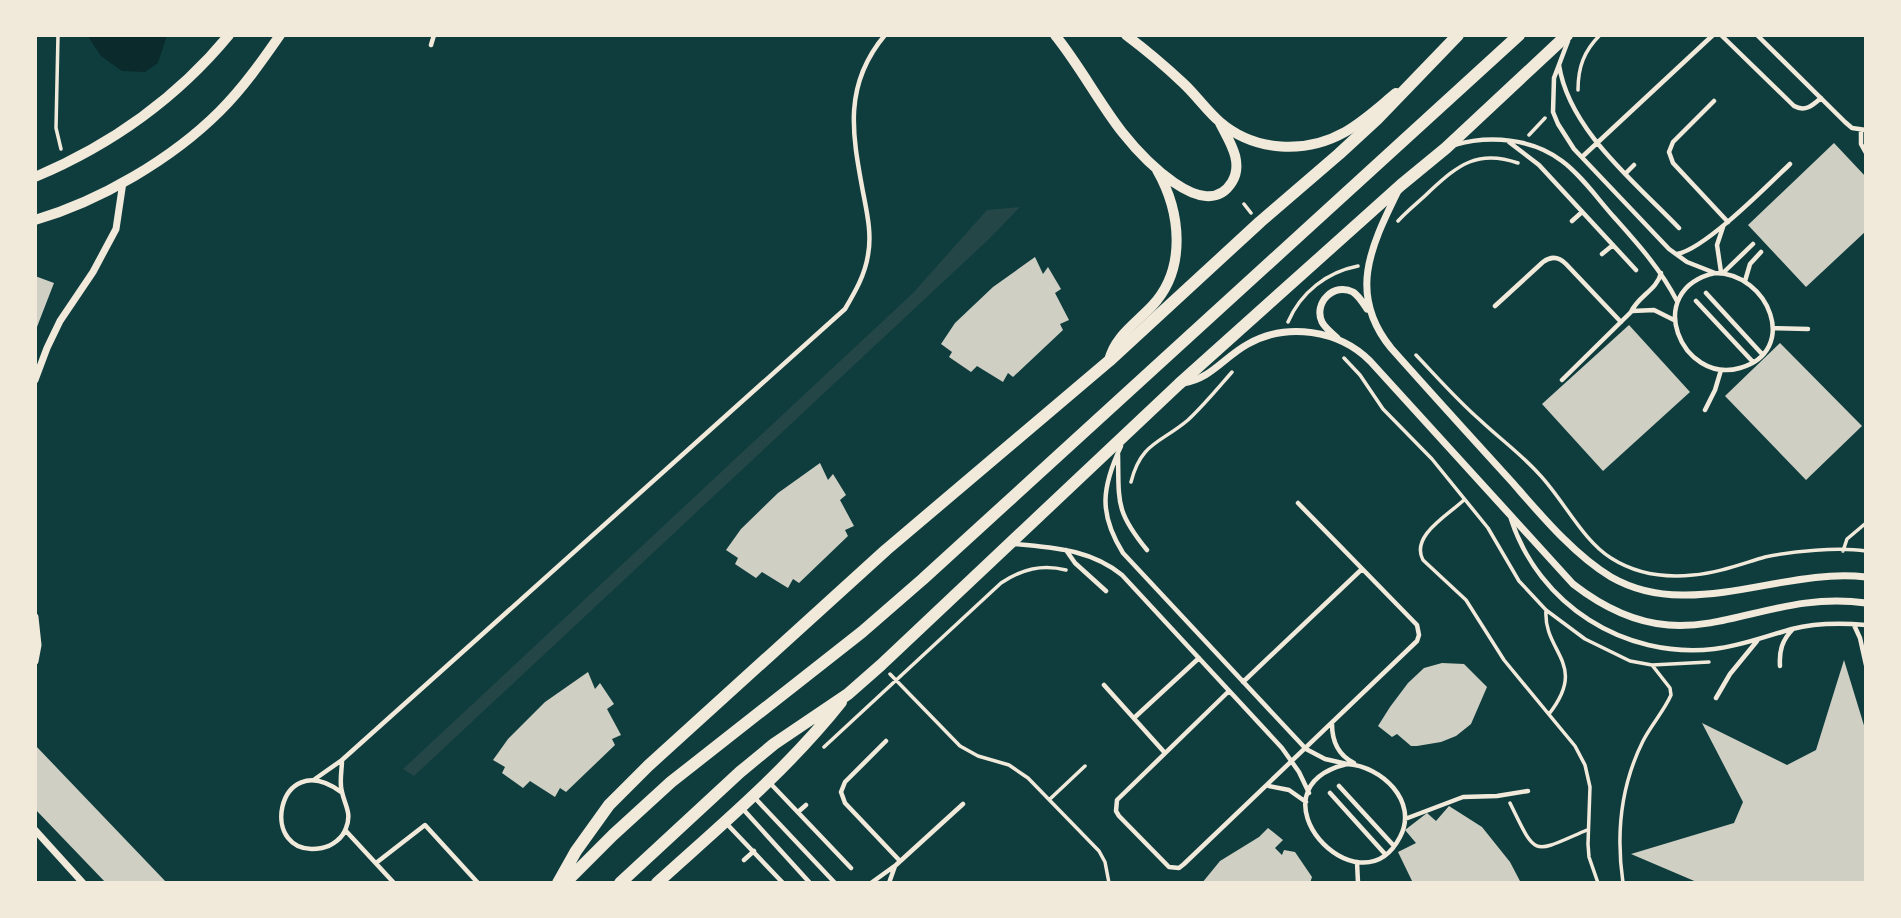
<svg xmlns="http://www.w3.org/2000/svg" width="1901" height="918" font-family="Helvetica,sans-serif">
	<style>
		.green { fill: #244646 }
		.water { fill: #0a2a2b }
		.building { fill: #cfcfc3 }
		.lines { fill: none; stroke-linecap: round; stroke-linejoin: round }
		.path { stroke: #f1e9da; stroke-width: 3.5 }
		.service { stroke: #f1e9da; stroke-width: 4.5 }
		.minor { stroke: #f1e9da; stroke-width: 7 }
		.tertiary { stroke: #f1e9da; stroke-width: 10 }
		.secondary { stroke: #f1e9da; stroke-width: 12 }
	</style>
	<rect width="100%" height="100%" fill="#0f3d3e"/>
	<!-- green -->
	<path class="green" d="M1020,207L989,239L414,776L403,769L913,293L987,210Z"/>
	<!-- water -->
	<path class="water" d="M87,35H167L158,63L145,72L122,71L101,56Z"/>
	<!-- building -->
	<path class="building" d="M1834,143L1866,177V231L1806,287L1748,225Z
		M1035,257L1043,274L1048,267L1061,289L1055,293L1069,320L1060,324L1063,330L1013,377L1008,373L1003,382L977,366L971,372L949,357L952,352L941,344L955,323L993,287Z
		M35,276L54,283L35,332Z
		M1629,325L1690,392L1603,471L1542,404Z
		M1780,343L1862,426L1806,480L1725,396Z
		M820,463L828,480L833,474L846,495L840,500L854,526L845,530L848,536L799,583L793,579L788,588L762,572L756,578L735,564L738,558L726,550L741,529L778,493Z
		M1844,660L1866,732V883H1699L1631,854L1734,823L1743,802L1702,723L1787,765L1816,750Z
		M1442,663L1464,664L1487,687L1471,724L1456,736L1441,742L1417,746H1411L1397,734L1392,737L1378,726L1390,707L1408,683L1424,668Z
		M588,672L595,689L600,683L614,704L607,709L621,735L612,739L615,745L566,792L560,788L555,797L530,781L523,788L502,773L505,767L493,760L508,739L545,702Z
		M35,745L167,883H106L35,809Z
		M1449,806L1482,827L1510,862L1521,883H1413L1398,852L1416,843L1405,830L1427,813L1436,821Z
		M1268,828L1283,840L1275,848L1282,855L1284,850L1295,852L1312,877L1310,883H1202L1220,861L1259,837Z"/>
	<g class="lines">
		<!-- path -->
		<path class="path" d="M58,35L56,128L61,149
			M1578,90C1578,67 1584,51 1600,35
			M1529,135L1545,118
			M1244,204L1251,213
			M1398,221C1408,210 1420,201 1430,191C1458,165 1478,149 1518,163
			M1288,322C1301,292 1327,272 1358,266
			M1416,355C1437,377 1457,400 1480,420C1499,438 1521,454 1539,474C1563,499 1583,541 1611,558C1636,574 1664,578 1693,575C1718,573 1741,564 1765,557C1793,551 1838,547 1866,551
			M1344,358L1360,375L1383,409L1432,459L1488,528L1519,581L1546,610L1585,639L1630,661L1652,665L1709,662
			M1131,482C1141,442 1161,443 1188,420C1204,405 1218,388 1232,372
			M1464,500C1448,515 1410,536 1423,560L1466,600L1504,660L1575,746L1585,765L1590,787L1588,844L1589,857L1598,883
			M1843,551L1847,539L1866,523
			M1546,610C1543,653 1589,663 1549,714
			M890,674L960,746L978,756L1009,765L1028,778L1099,851L1105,862L1109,883
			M824,747L1001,583C1022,569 1042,564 1066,570
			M1050,799L1085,766
			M1510,803C1537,858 1531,854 1587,830
			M1606,883H1612
			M1623,883C1616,835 1621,785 1643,741C1651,725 1664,711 1671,695L1670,688L1652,665"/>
		<!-- service -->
		<path class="service" d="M1721,35L1794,106C1805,112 1812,106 1821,98
			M1757,35L1845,122L1852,128L1866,130
			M1568,41L1554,78L1553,112L1558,124L1574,149L1669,249L1687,262L1715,273
			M431,45L434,35
			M1559,65C1569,130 1635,182 1679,228
			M1714,101L1673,142L1669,152L1673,163L1728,222
			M1861,131V144L1866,153
			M1509,142L1539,165L1636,270
			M1454,145C1489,135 1532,138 1562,161C1581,175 1597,198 1613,216C1637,243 1660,268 1677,301
			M1582,157L1713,35
			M1626,173L1634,165
			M1572,221L1582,212
			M1602,254L1613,245
			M1677,254C1705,249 1767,186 1790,164
			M1721,272L1717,245L1723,227
			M1724,272L1753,244
			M1715,273C1769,273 1800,351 1740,368C1682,385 1641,290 1715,273Z
			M1745,281L1750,264L1761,252
			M1706,293L1762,354
			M1696,301L1753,362
			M1495,306L1543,262C1551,256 1559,257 1566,264L1621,322
			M1632,311L1654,310L1674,320
			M1773,328L1808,329
			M1562,380L1631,312C1638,296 1657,290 1661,273
			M1705,410L1715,390L1721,370
			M1121,446C1102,487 1098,513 1123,553L1306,749L1325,759L1347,764
			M1118,454C1119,502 1115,511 1147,550
			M1511,519C1539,605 1624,659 1714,649C1741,646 1766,636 1792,629C1815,623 1842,623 1866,625
			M1015,544C1054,548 1090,549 1122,575L1282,748L1299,772L1309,793
			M1066,550L1075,563L1106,591
			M1854,625L1860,638L1866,665
			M1780,666C1779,651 1782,640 1793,629
			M1243,682L1362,569
			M1104,685L1165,753
			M1229,691L1117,800L1116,811L1119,816L1169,867L1179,868L1184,864L1417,641L1419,635L1417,625L1298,503
			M1716,698L1730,674L1757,641
			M1134,718L1199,658
			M1332,724C1332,741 1338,755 1354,763
			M886,741L845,782L841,792L845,803L900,861
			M1347,764C1381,766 1419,801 1400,837C1359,916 1244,789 1347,764Z
			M315,779L342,760
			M769,782L851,868
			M1269,786L1289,790L1306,802
			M1339,786L1394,846
			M341,792C276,744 256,861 322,848C332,846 343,838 346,828C352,813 345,806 342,792C339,783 342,770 342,760L845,309C855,292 865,275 868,255C872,234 867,213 863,192C852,133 843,85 885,35
			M1330,793L1385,854
			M754,797L835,883
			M742,808L810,883
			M798,812L806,805
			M1405,819L1463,797L1497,796L1528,791
			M726,823L783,883
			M346,831L394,883
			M744,860L754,851
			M1357,862L1358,883
			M376,863L425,825L478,883
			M871,883L896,865L963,804
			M889,883L895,866"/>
		<!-- minor -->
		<path class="minor" d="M1397,193C1370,248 1348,295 1391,348C1431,393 1471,437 1512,482C1540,514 1574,555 1611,577C1632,589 1658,595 1682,595C1744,596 1804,570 1866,577
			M1337,338C1332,333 1325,328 1322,322C1313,303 1334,282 1353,292C1359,296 1363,303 1367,309
			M35,380L47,348L60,321L93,272L116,229L123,182
			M1183,383C1211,379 1224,357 1248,344C1287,322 1339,330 1370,361L1573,584C1689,674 1750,587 1866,603
			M35,617L38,645L35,661
			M35,830L83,883"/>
		<!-- tertiary -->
		<path class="tertiary" d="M1055,35C1080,66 1098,101 1122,132C1141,156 1205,226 1232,182C1244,162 1229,141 1220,123
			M1126,35C1146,50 1165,66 1183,83C1196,95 1207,111 1220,122C1255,152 1306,154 1345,132C1363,122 1380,106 1396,93
			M35,177C111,145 176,99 229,35
			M35,220C100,201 172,159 220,111C243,88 262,61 280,35
			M1109,361C1114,337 1136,323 1152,306C1187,269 1181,212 1157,170"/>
		<!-- secondary -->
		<path class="secondary" d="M558,883L576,851L609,805L648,766L886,550L1109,361L1260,222L1339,154L1377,119L1458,35
			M565,883L613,835L671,782L862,632L923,579L1519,35
			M620,883L740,772L774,744L848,694L881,665L1179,384L1401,185L1446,148L1567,35
			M657,883C721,825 787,770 841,702"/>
	</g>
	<!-- border -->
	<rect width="1901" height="918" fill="none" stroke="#f1e9da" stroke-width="74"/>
</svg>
